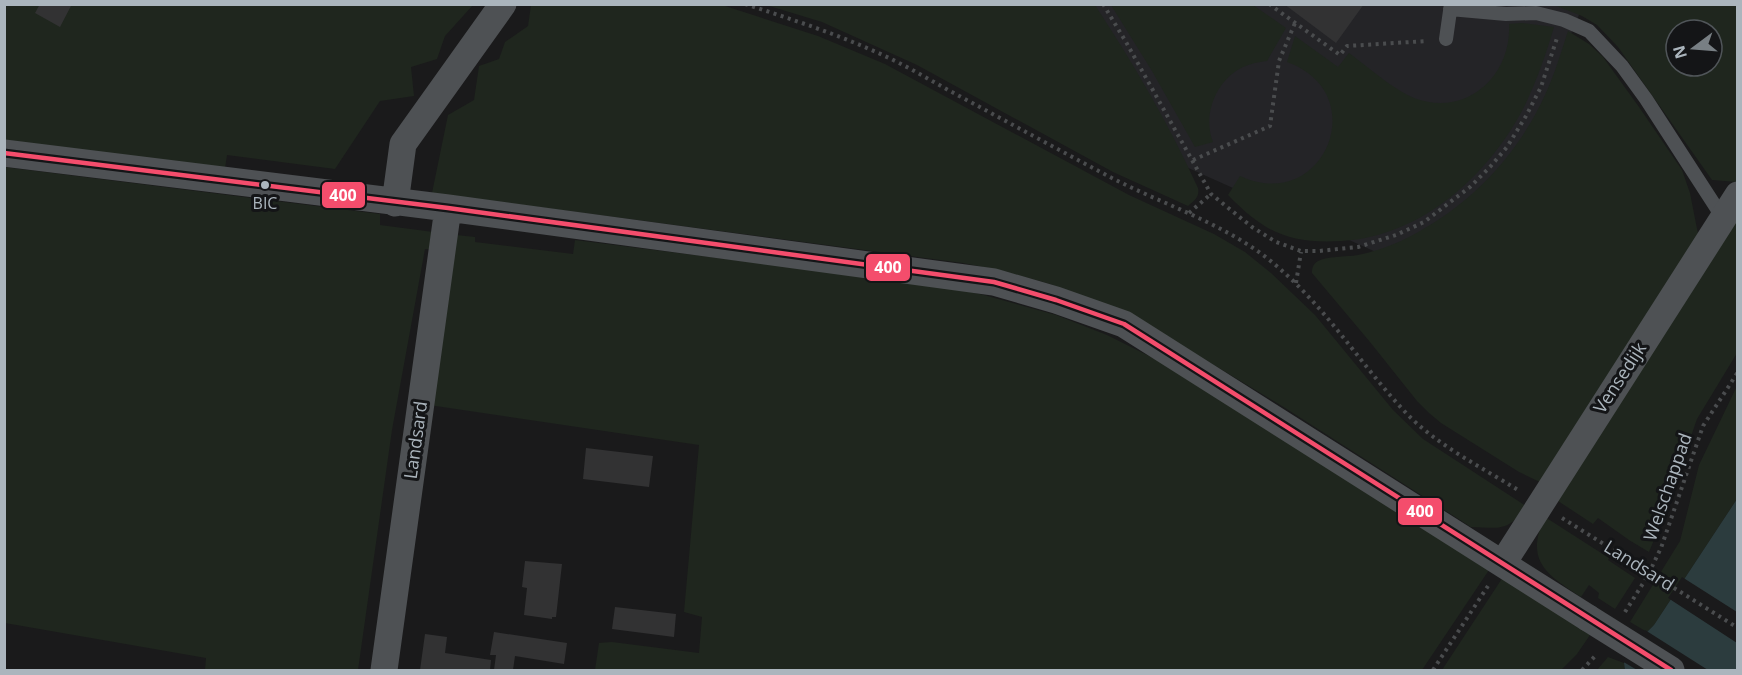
<svg xmlns="http://www.w3.org/2000/svg" width="1742" height="675" font-family="'Open Sans',sans-serif">
	<style>
		.built { fill: #242427 }
		.green { fill: #1f261e; fill-rule: evenodd }
		.water { fill: #2c3c3e }
		.pier { fill: #1a1a1b }
		.building { fill: #323233 }
		.lines { fill: none; stroke-linecap: round; stroke-linejoin: round }
		.path { stroke: #4a4c4e; stroke-width: 4; stroke-dasharray: 3 4.5; stroke-linecap: butt }
		.lane { stroke: #4e5154; stroke-width: 14 }
		.street { stroke: #4e5154; stroke-width: 27 }
		.path-bridge { stroke: #4a4c4e; stroke-width: 4; stroke-dasharray: 3 4.5; stroke-linecap: butt }
		.street-bridge { stroke: #4e5154; stroke-width: 27 }
		.bus-1-casing { stroke: #141517; stroke-width: 9 }
		.bus-1 { stroke: #f44d6c; stroke-width: 4.5 }
		.bus-dot { fill: #abb5bd; stroke: #141517; stroke-width: 2 }
		.labels { text-anchor: middle; stroke-width: 6; stroke-linejoin: round; paint-order: stroke }
		.bus-label { font-size: 16px; fill: #abb5bd; stroke: #141517 }
		.street-label { font-size: 18px; fill: #abb5bd; stroke: #141517 }
		.line-badge { stroke: #141517; stroke-width: 2 }
		.badge-label { font-size: 16px; text-anchor: middle; font-weight: bold; fill: #fff }
	</style>
	<rect width="100%" height="100%" fill="#1a1a1b"/>
	<!-- built -->
	<path class="built" d="M825,5H1583L1465,292Z"/>
	<!-- green -->
	<path class="green" d="M4,5H473L445,36L437,59L411,67L414,96L380,101L335,169L227,155L225,168L5,140Z
		M531,5H722L818,36L885,64L1129,195L1214,234L1245,252L1271,273L1315,315L1393,410L1423,439L1526,506C1508,532 1501,528 1471,527L1282,406L1128,313L1050,284L1003,271L963,263L432,193L448,115L474,100L479,66L499,59L505,42L528,26Z
		M766,5H1095C1133,63 1169,124 1198,188C1200,197 1194,201 1188,206L1113,172L917,65L822,22Z
		M1111,5H1253L1286,28L1267,61C1256,62 1245,65 1236,71C1214,86 1203,117 1213,142L1195,147L1152,71Z
		M1554,5H1737V182L1712,180L1618,47L1597,25L1582,16ZM1676,30H1712V66H1676Z
		M1521,23L1554,27C1546,54 1537,80 1525,105C1490,174 1423,236 1342,241C1289,244 1265,233 1228,195L1240,176C1324,215 1374,93 1287,62L1295,36L1338,67L1349,53C1368,67 1394,90 1414,98C1466,118 1512,76 1509,24Z
		M1568,31L1589,44L1603,57L1639,107L1682,170L1690,193L1699,239L1542,483L1519,472L1441,423L1429,413L1417,401L1370,342L1312,273C1312,268 1313,264 1318,261C1327,256 1346,257 1358,255C1382,250 1404,241 1425,228C1477,198 1520,150 1545,95C1555,74 1561,52 1568,31Z
		M4,167L380,214V225L441,233L439,250L425,249L392,430L358,670H205L206,658L5,623Z
		M1737,217V353L1697,419L1661,523L1649,552L1629,540L1598,518L1593,524L1555,499Z
		M456,235L475,237V242L573,254L575,240L877,278L961,290L984,295L1056,315L1107,335L1159,361L1489,570L1422,670H595L599,643L612,642L699,653L702,617L684,612L699,445L429,405Z
		M1737,386V499L1654,625L1647,632L1630,622L1680,541L1699,465Z
		M1545,517L1609,558L1608,560L1635,578L1615,609L1598,598L1599,593L1589,585L1581,597C1547,575 1524,561 1545,517Z
		M1503,577L1590,635L1577,654L1561,670H1442Z
		M1608,657L1624,663L1625,670H1597Z"/>
	<!-- water -->
	<path class="water" d="M1737,499L1738,668L1736,670H1625L1624,663L1647,632L1654,625Z"/>
	<!-- pier -->
	<path class="pier" d="M1682,577L1737,612V643L1668,598Z
		M1645,630L1708,670H1637L1622,661Z"/>
	<!-- building -->
	<path class="building" d="M40,4H72L60,27L35,13Z
		M1284,4H1364L1336,43Z
		M586,448L653,456L649,487L583,479Z
		M525,561L562,564L556,617H552V619L524,615L527,588L522,587Z
		M615,607L676,614L674,637L612,629Z
		M494,632L567,643L564,664L515,656L513,670H494L496,655H490Z
		M425,634L447,637L445,653L491,660L490,670H420Z"/>
	<g class="lines">
		<!-- path -->
		<path class="path" d="M745,4C794,20 843,36 889,58C910,68 930,80 950,91C1004,120 1057,149 1110,177C1162,204 1220,222 1267,258C1324,303 1358,362 1407,414C1437,445 1481,467 1518,490
			M1103,4L1126,42L1211,194L1252,227L1276,242L1301,251H1319L1358,247L1396,235L1424,222L1470,187L1490,167L1507,147L1526,116L1541,87L1557,38
			M1269,4L1340,55L1347,46L1427,41
			M1193,160L1270,126L1279,61L1295,23
			M1189,213L1211,194
			M1296,283L1301,252
			M1562,518L1623,556
			M1625,612L1647,577L1661,548L1703,426L1738,372
			M1433,670L1488,586
			M1582,670L1596,655"/>
		<!-- lane -->
		<path class="lane" d="M1450,9L1506,14L1536,13L1564,20L1589,31L1622,66L1646,99L1723,218
			M1446,39L1451,4"/>
		<!-- street -->
		<path class="street" d="M4,153L448,208L994,282L1056,300L1124,324L1588,618
			M395,203L403,144L503,4
			M1503,563L1738,195
			M384,670L448,208"/>
		<!-- path-bridge -->
		<path class="path-bridge" d="M1623,556L1738,628"/>
		<!-- street-bridge -->
		<path class="street-bridge" d="M1588,618L1671,670"/>
		<defs>
			<path id="bus-1" d="M4,153L448,208L994,282L1056,300L1124,324L1671,670"/>
		</defs>
		<!-- bus-1 casing -->
		<use href="#bus-1" class="bus-1-casing"/>
		<!-- bus-1 -->
		<use href="#bus-1" class="bus-1"/>
	</g>
	<!-- markers -->
	<circle class="bus-dot" cx="265" cy="185" r="5"/>
	<g class="labels">
		<!-- bus labels -->
		<g class="bus-label">
			<text x="265" y="209">BIC</text>
		</g>
		<!-- street labels -->
		<g class="street-label">
			<text transform="translate(1620 378) rotate(-57)" y="6">Vensedijk</text>
			<text transform="translate(416 440) rotate(-82)" y="6">Landsard</text>
			<text transform="translate(1668 487) rotate(-71)" y="6">Welschappad</text>
			<text transform="translate(1639 566) rotate(32)" y="6">Landsard</text>
		</g>
	</g>
	<g class="line-badge">
		<rect x="321" y="181" width="45" height="28" rx="6" fill="#f44d6c"/>
		<rect x="865" y="253" width="46" height="29" rx="6" fill="#f44d6c"/>
		<rect x="1397" y="497" width="46" height="29" rx="6" fill="#f44d6c"/>
	</g>
	<g class="badge-label">
		<text x="343" y="201">400</text>
		<text x="888" y="273">400</text>
		<text x="1420" y="517">400</text>
	</g>
	<!-- border -->
	<rect width="1742" height="675" fill="none" stroke="#abb5bd" stroke-width="12"/>
	<!-- north arrow -->
	<g transform="translate(1694 48) rotate(254)"><circle r="28" fill="#141517" stroke="#505559" stroke-width="1.5"/>
	<path d="M0-4.5L10 22L0 15L-10 22Z" fill="#787f84"/>
	<text y="-9" font-size="16" font-weight="bold" text-anchor="middle" fill="#abb5bd">N</text>
	</g>
</svg>
